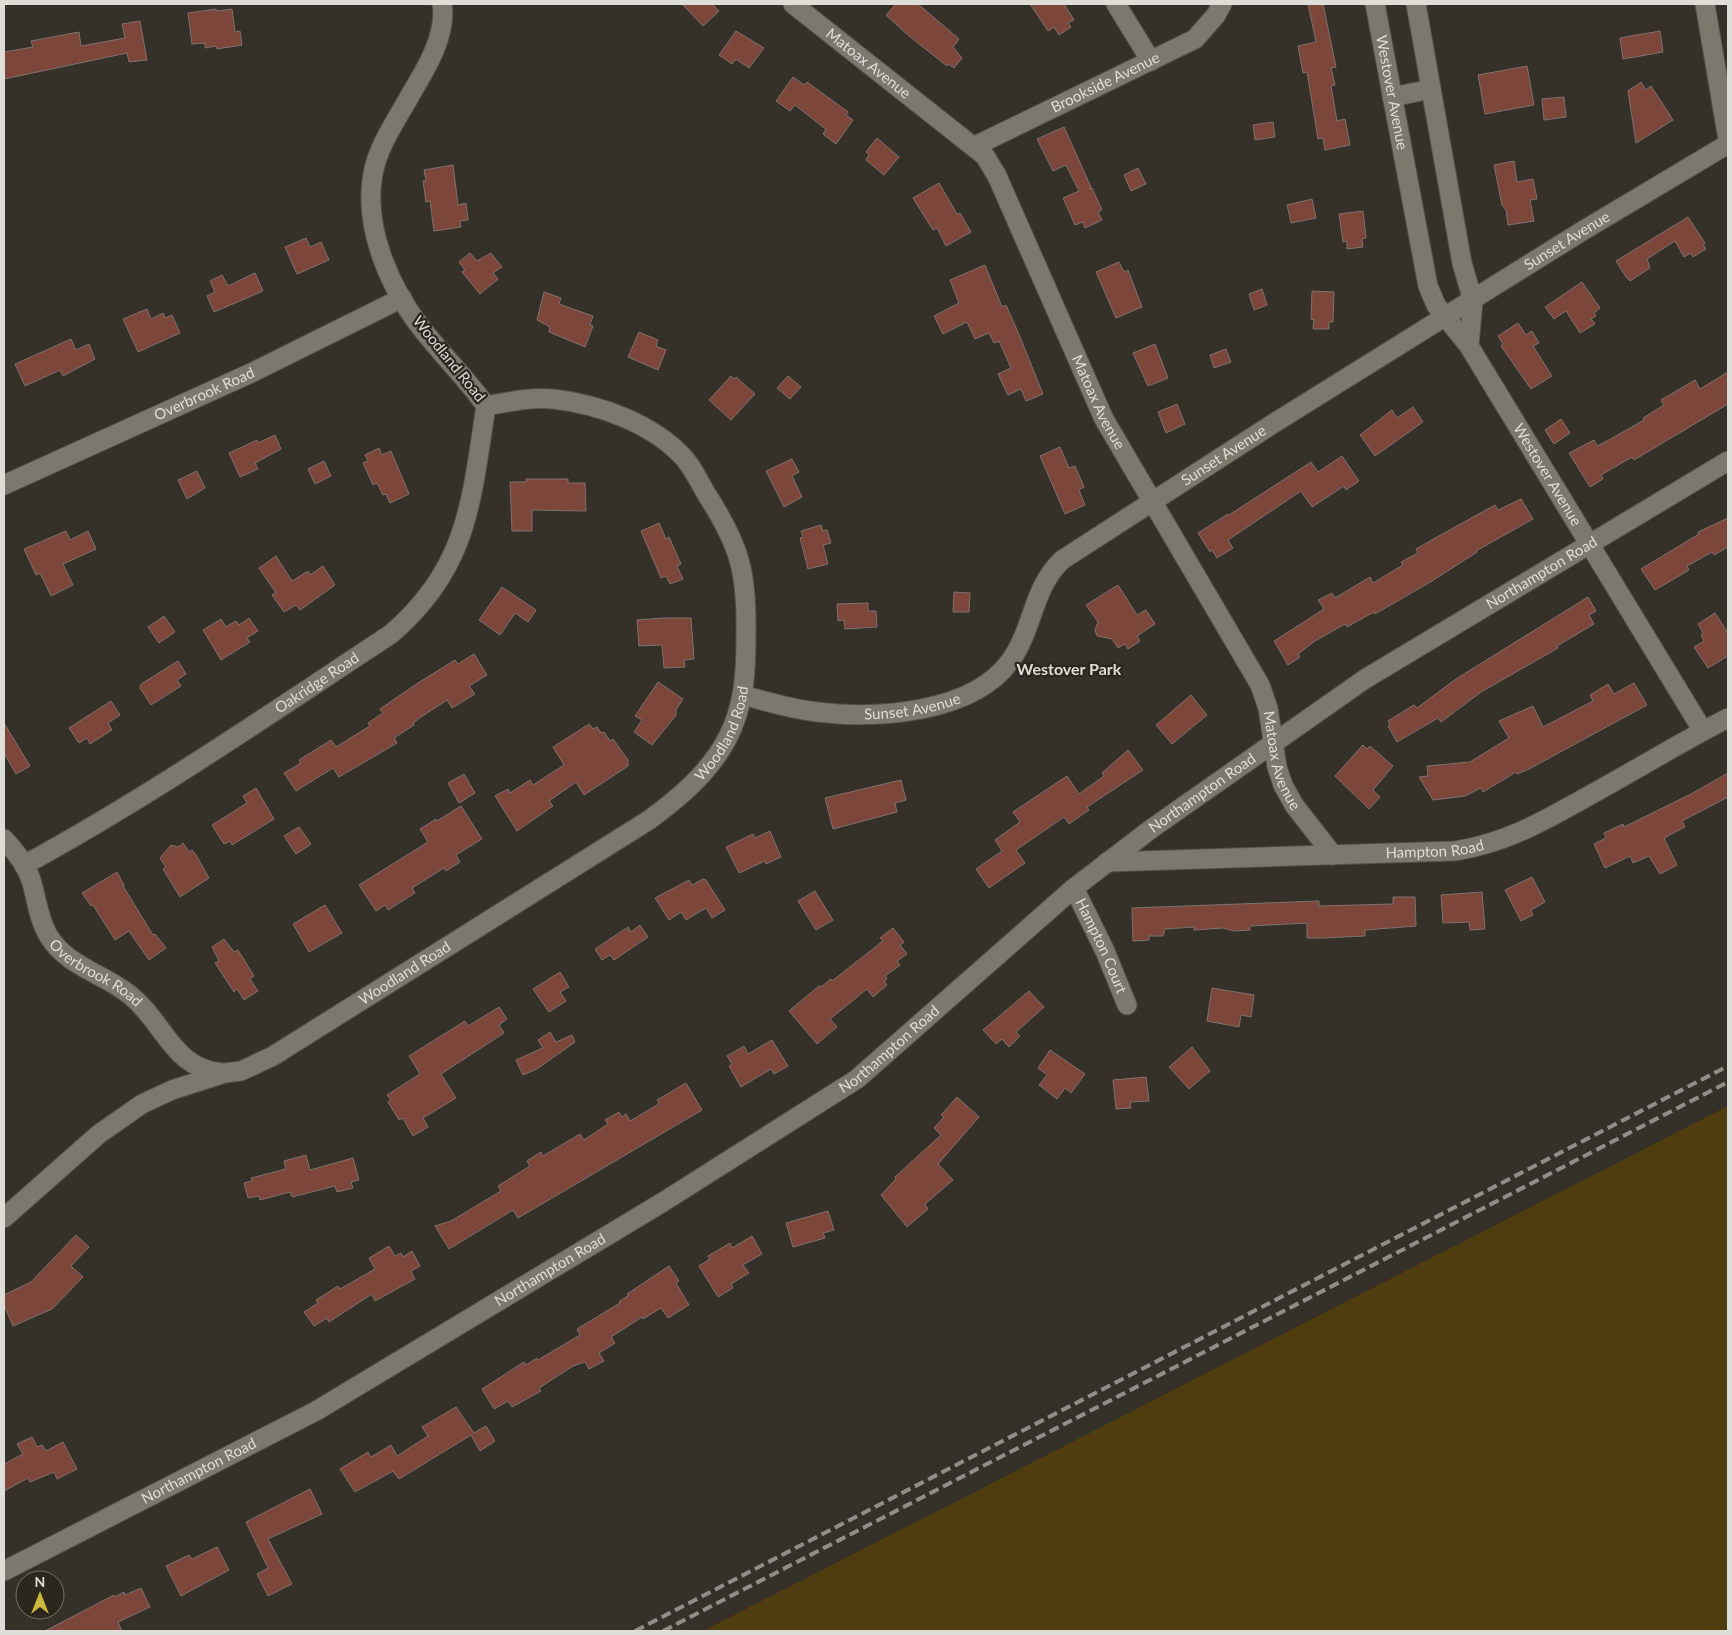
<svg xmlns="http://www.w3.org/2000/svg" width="1732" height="1635" font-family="Lato,sans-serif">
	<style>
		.green { fill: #4f3d0f }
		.building { fill: #7d463a; stroke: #7e726f }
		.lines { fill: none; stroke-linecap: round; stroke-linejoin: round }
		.minor-casing { stroke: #535048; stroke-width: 21 }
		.minor { stroke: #7d786e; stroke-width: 19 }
		.rail { stroke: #918e87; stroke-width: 4; stroke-dasharray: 10 5; stroke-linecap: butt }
		.labels { text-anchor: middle; stroke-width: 4.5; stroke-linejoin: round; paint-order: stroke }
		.street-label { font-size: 15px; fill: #dfddd7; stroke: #2b271f }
		.neighbourhood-label { font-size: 16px; font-weight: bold; fill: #dfddd7; stroke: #2b271f }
	</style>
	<rect width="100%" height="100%" fill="#353128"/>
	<!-- green -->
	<path class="green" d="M1728,1106V1631H703Z"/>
	<!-- building -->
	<path class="building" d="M682,4H712L719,11L703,26Z
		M896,4H918L959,39L953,47L962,58L954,68L948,64L947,66L909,36L886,15Z
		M1030,4H1064L1074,20L1068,23L1071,27L1059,35L1054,27L1048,31Z
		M1308,4H1323L1336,67L1331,68L1335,85L1331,86L1337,121L1345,119L1350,145L1325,150L1323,138L1318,139L1307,72L1303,73L1298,46L1316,42Z
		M216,9V11L232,9L235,32L240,31L242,45L217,49L216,46L205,48V43L192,44L188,13Z
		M140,21L147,60L129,62L127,53L4,79V52L33,47L31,41L79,32L81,46L125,38L122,24Z
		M736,31L764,48L749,68L736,59L732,64L719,55Z
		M1660,31L1663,52L1623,59L1620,38Z
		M1527,66L1534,105L1485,114L1478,75Z
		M793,77L804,85L807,82L848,112L846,115L853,120L836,144L823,134L826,129L823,127L795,105L790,111L776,101Z
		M1641,82L1646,90L1651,86L1673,120L1636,143L1628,91Z
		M1564,97L1566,117L1544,120L1542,99Z
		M1273,122L1275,137L1255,140L1253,125Z
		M1064,127L1091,187L1089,189L1092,188L1102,210L1098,212L1102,220L1085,228L1083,222L1075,225L1063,198L1079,191L1066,165L1053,171L1037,139Z
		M877,138L899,157L884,175L866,160L869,155L866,152Z
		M1514,161L1517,182L1533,179L1537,199L1530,200L1534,221L1508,225L1506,210L1502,205L1494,165Z
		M453,165L458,205L466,203L468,220L460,221L461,227L434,231L430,201L426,202L423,181H426L424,170Z
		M1138,168L1146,184L1131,191L1124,175Z
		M939,183L957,214L960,213L971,232L946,246L937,228L933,230L913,198Z
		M1312,199L1316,218L1291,223L1287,205Z
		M1363,211L1366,238L1362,239L1363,247L1347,249V241L1343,242L1339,214Z
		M1688,217L1705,243L1703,244L1706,249L1693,257L1691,253L1684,257L1675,241L1647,259L1650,268L1630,281L1626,277L1616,261Z
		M306,238L310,247L321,242L329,260L297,274L285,247Z
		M470,253L477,261L491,253L502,267L493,273L498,279L480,294L462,272L465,270L459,262Z
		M1119,262L1124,272L1128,270L1142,307L1116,318L1096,272Z
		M985,265L1002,307L1006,305L1018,332L1043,394L1026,401L1021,389L1008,395L998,374L1011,368L999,341L994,343L989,333L975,339L967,322L943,334L934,316L959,303L950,280Z
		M255,273L263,291L214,312L207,296L215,292L210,281L222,275L228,286Z
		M1582,282L1600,308L1594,313L1596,316L1591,319L1595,324L1580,333L1566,311L1554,319L1545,307Z
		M1262,289L1267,305L1254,310L1249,294Z
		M1312,291L1334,292L1333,322H1329V329H1313L1314,320L1311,319Z
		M544,292L561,298L559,304L593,316L590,325L593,326L585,347L549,332L550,327L537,320Z
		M147,309L151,319L163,313L165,318L172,315L180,333L138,352L123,319Z
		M1518,323L1526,335L1532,331L1539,343L1533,346L1552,376L1531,389L1501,346L1503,344L1498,336Z
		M639,332L658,340L656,346L666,350L658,370L628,357Z
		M71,339L76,350L89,344L95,359L63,376L60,370L25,386L15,364Z
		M1155,344L1168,378L1148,386L1133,353Z
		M1226,349L1231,362L1214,368L1210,355Z
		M1728,372V404L1634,460L1632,457L1601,475L1603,479L1590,487L1569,453L1594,440L1597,446L1609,440L1644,420L1643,418L1664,405L1661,400L1695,380L1700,389Z
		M731,376L734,379L736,377L755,394L731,420L709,400Z
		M788,376L801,387L790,399L777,388Z
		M1177,404L1185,424L1166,433L1158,412Z
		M1413,407L1423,422L1375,456L1360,435L1392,410L1397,418Z
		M1561,419L1570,433L1554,444L1545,430Z
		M275,435L281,449L255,463L258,469L240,477L229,453L257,440L258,443Z
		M1060,447L1069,468L1075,466L1084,487L1079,490L1085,505L1065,514L1040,456Z
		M379,448L382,455L391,451L409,494L390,503L386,494L383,495L377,483L373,485L363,463L368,461L365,455Z
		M1342,456L1359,481L1346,490L1344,486L1312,507L1301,491L1228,540L1233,548L1217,558L1212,550L1210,552L1198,533L1228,514L1229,515L1311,462L1318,472Z
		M792,459L799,472L792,476L802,497L784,507L766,471Z
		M324,461L331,476L315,484L308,469Z
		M197,471L205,488L187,499L178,480Z
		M526,479H568V483H585L586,511L532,510V531H512L510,482H526Z
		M1521,499L1533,519L1476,551L1477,552L1432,581L1375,614L1374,612L1347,627L1345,624L1315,641L1298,654L1300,657L1288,665L1274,641L1324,609L1318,600L1332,593L1335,598L1370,577L1373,583L1403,565L1401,562L1418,553L1416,549L1437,537L1495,505L1498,510Z
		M1728,518V547L1714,555L1712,552L1687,566L1689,570L1655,590L1641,569L1699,534L1698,532Z
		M659,523L666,539L669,537L681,564L677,566L683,579L670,584L666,576L661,578L641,531Z
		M821,525L823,531L827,530L831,543L823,545L828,564L808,569L800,538L803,537L801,531Z
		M66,531L70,540L88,531L96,549L63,564L73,585L51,596L40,573L36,575L24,549Z
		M276,556L292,581L308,571L310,575L323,566L335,585L300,610L296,605L284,612L272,595L276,593L259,568Z
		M1118,585L1137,615L1146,610L1155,624L1137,636L1140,641L1128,649L1125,644L1118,648L1112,639L1097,636L1095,630L1098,622L1086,605Z
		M502,587L536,610L528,622L515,613L500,635L479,620Z
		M954,592L970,593L969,612H953Z
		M1588,597L1596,611L1589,615L1594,624L1557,646L1558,648L1481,692L1441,722L1438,718L1397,742L1388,726L1390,724L1388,721L1414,705L1417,708L1456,679Z
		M868,603V611H876L877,627L845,629L844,620L838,621L837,604Z
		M1715,613L1728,633V656L1708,668L1694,647L1704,641L1701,635L1703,633L1698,624Z
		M164,616L175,632L159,643L148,627Z
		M249,618L258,631L247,638L250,642L221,660L203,630L221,619L226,627L236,621L239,625Z
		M664,618H691L694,659L684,660L685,667L664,668L662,645L639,646L637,620Z
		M474,654L487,675L469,686L475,694L452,708L447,700L421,717L413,723L414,725L394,738L397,743L339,777L333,768L296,791L284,773L301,763L299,760L331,740L336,747L370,726L368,723L383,713L380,709L418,683L455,660L458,664Z
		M178,661L186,674L177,680L181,686L151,705L140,688L141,684Z
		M658,682L683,699L676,710V715L652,745L634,732L642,720L635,716Z
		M1634,683L1647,705L1529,769L1517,774L1516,772L1483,792L1481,788L1465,796L1433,800L1419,777L1428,776L1427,766L1470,762L1509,738L1499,721L1533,706L1543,727L1593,701L1590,695L1608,684L1614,694Z
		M1191,695L1207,715L1172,744L1156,725Z
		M111,701L120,715L108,723L112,730L90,744L87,738L79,743L69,728Z
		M4,723L30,766L16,774L4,753Z
		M589,724L593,729L597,727L601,733L604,732L610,741L613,739L628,760V766L584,795L576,782L549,801L553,806L517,831L495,796L508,789L510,793L530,780L533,785L564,765L553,747Z
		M1363,745L1367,749L1370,746L1393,766L1373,790L1380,797L1369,809L1335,776Z
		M1128,750L1143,770L1087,807L1089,810L1069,824L1064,817L1016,850L1025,863L989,888L976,869L1002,851L995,840L1020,822L1013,812L1067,776L1079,794L1104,776L1102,773Z
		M1728,773V797L1682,821L1685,827L1664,838L1677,865L1660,874L1649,856L1633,863L1630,856L1605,868L1594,844L1606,838L1604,833L1623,824L1624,827L1691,794Z
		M464,774L475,793L459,803L448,783Z
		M901,780L906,800L895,803L897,812L833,829L825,798Z
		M256,788L274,819L232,845L230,841L224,844L212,825L247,803L243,796Z
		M461,806L482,839L456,855L460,862L446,871L444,868L412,888L415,893L388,910L385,905L376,911L359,885L428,842L420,829L436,819L437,821Z
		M299,827L311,844L296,854L284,836Z
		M770,831L781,857L766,864L765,861L739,873L726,847L753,834L755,838Z
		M183,843L189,852L192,850L196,855L209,878L180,897L163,869L166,867L160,858L171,845L178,847Z
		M117,872L124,885L123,886L153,935L155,934L166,948L149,960L129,931L115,940L93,905L91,906L82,893Z
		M1532,877L1545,902L1531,910L1533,915L1521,921L1505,890Z
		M703,879L706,880L725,910L712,918L706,908L686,920L681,912L669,920L655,898L689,880L692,885Z
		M815,891L833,920L816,930L798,901Z
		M1482,892L1485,929L1470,930L1469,922L1443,923L1441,895Z
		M1393,897H1415L1416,926L1365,930V936L1322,938H1307V923L1250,926V930L1234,931L1223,928L1194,930V927L1165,929L1163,936H1149V940L1133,941L1132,908L1319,901V906L1393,904Z
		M325,905L342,933L309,952L293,924Z
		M640,925L648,937L614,960L610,955L602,960L595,949L628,927L631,932Z
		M893,928L904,942L900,945L907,954L897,961L900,965L885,976L887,979L884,981L887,985L873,997L867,989L830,1019L837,1027L817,1044L789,1011L819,986L821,987L831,979L832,981L883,941L880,938Z
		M224,939L234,952L238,950L254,976L250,979L258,991L244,1000L237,989L234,992L215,963L219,961L212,947Z
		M560,972L569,987L560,992L566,1001L549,1012L533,989Z
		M1212,988L1254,995L1251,1017L1241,1015L1239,1027L1207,1021Z
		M1029,991L1044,1007L1016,1032L1020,1036L1009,1047L1002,1039L996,1044L983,1030Z
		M499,1007L507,1019L499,1025L504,1033L441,1074L456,1098L423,1118L428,1127L413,1136L403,1118L399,1120L388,1102L391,1100L387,1095L420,1074L409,1056L465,1021L468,1026Z
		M550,1032L556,1042L572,1035L575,1042L537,1069L523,1075L516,1060L543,1048L538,1040Z
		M772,1040L788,1066L774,1074L771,1069L741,1087L729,1066L732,1064L727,1056L744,1046L748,1054Z
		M1192,1047L1210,1071L1189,1089L1169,1067Z
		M1050,1050L1085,1074L1071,1093L1065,1088L1057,1099L1039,1085L1047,1075L1038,1068Z
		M1146,1077L1149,1101L1130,1102L1131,1108L1116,1109L1113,1080Z
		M686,1083L702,1110L518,1218L513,1210L449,1249L435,1226L451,1221L501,1191L498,1186L530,1166L527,1161L541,1152L543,1156L580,1134L584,1140L608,1124L605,1120L619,1112L622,1117L626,1114L630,1121L659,1104L657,1100Z
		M957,1097L979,1117L938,1164L953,1180L925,1204L928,1209L907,1227L881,1195L896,1179L895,1177L941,1135L934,1128L944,1117L941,1115Z
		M306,1155L310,1170L353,1158L359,1180L351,1182L353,1188L337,1192L335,1186L292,1197L290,1192L260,1200L259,1196L248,1198L244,1183L252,1181L251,1178L286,1169L284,1161Z
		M828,1211L834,1230L823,1233L825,1238L793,1247L786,1223Z
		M76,1235L89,1247L71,1266L83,1277L52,1309L13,1326L4,1305V1295L31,1282Z
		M752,1236L762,1254L743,1265L749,1273L731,1284L733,1288L718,1297L699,1266L710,1259L708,1256L730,1243L732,1248Z
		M389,1246L395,1256L401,1253L403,1257L412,1251L420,1266L411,1271L415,1279L375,1301L372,1294L329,1322L327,1318L314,1326L304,1312L318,1303L316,1300L338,1286L340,1289L375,1269L369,1258Z
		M669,1266L679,1281L676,1283L689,1305L668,1318L661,1308L643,1319L642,1317L611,1337L615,1343L599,1353L604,1361L589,1369L585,1362L573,1366L539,1388L541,1391L512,1407L508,1401L494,1409L482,1389L524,1362L526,1365L537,1358L538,1360L580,1335L577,1329L620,1303L619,1302L629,1295L627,1294Z
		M456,1407L474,1433L486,1426L495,1441L480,1451L471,1435L399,1479L393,1471L355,1492L340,1469L368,1452L371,1457L391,1445L397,1456L428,1436L422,1427Z
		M32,1437L37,1447L42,1445L46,1451L63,1442L77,1469L57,1479L54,1472L30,1482L28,1478L4,1491V1464L23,1454L17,1444Z
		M310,1489L322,1514L268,1539L292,1584L268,1596L257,1574L268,1568L246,1522Z
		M217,1547L229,1570L181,1596L166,1566L189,1555L192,1559Z
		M141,1588L150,1607L118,1622L122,1631H45L114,1595L115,1597L124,1592L125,1595Z"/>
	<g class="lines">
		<defs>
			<g id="minor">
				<path id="s1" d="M793,4L985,156L997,176L1104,419L1260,685L1268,708L1277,767L1283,785L1294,805L1333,855"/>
				<path d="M1116,4L1151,61"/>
				<path id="s2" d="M1375,4L1428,286L1436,305L1469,346L1703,731"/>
				<path d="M1416,4L1462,263L1473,301L1469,346"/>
				<path d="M1705,4L1728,140"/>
				<path d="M1392,97L1431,89"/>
				<path id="s3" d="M975,146L1195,39L1216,15L1222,4"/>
				<path id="s4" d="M4,485L251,373L402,298"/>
				<path id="s5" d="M743,695C767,702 792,709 817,712C876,719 973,714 1011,660C1034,627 1032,589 1062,560L1271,425L1584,230L1728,144"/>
				<path id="s6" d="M4,839C15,851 26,864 31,880C37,899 38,918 48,935C67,967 103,973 130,995C165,1023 172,1068 222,1073"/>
				<path id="s7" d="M1107,862L1455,851C1512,842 1552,816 1601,789C1644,765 1685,740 1728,718"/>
				<path id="s8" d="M24,865C151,796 271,713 391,634C469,567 471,501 486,406"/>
				<path id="s9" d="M1074,888L1105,951L1127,1005"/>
				<path id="s10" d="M4,1218L99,1134L142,1104L172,1090L225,1073L241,1071L273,1056L649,820C679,798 709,773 727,739C745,705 746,671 746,633C747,573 740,546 707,495C700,483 694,470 685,459C654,424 599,404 553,399C531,397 508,402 486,406C467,379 443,356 423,330C390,289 363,227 373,174C378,145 398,118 412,92C427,67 447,34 442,4"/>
				<path id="s11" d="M4,1571L316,1411L663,1202L857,1079L1074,888L1151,829L1365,679L1728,461"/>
			</g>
		</defs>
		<!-- minor casing -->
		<use href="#minor" class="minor-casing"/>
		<!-- minor -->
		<use href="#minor" class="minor"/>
		<!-- rail -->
		<path class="rail" d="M635,1631L1728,1066
			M663,1631L1728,1082"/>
	</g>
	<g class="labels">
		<!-- street labels -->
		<g class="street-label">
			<text dy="5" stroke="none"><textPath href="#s1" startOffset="96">Matoax Avenue</textPath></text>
			<text dy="5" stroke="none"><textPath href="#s3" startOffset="145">Brookside Avenue</textPath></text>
			<text dy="5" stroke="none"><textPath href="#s2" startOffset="90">Westover Avenue</textPath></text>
			<text dy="5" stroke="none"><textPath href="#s5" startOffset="996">Sunset Avenue</textPath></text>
			<text transform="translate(449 359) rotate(51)" y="5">Woodland Road</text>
			<text dy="5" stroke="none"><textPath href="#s4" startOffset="220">Overbrook Road</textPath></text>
			<text dy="5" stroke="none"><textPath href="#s1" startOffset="516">Matoax Avenue</textPath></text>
			<text dy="5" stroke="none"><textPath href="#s5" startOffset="591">Sunset Avenue</textPath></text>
			<text dy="5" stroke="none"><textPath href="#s2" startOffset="511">Westover Avenue</textPath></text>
			<text dy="5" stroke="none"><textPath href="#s11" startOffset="1839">Northampton Road</textPath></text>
			<text dy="5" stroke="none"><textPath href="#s8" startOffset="345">Oakridge Road</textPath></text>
			<text dy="5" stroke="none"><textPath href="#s5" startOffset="172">Sunset Avenue</textPath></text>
			<text dy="5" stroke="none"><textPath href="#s10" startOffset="880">Woodland Road</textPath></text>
			<text dy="5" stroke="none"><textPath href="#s1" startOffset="921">Matoax Avenue</textPath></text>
			<text dy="5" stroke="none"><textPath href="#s11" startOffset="1434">Northampton Road</textPath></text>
			<text dy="5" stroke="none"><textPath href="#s7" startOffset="328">Hampton Road</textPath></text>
			<text dy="5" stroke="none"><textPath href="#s9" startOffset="64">Hampton Court</textPath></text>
			<text dy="5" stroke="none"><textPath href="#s6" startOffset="169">Overbrook Road</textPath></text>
			<text dy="5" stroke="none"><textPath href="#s10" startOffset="475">Woodland Road</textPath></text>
			<text dy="5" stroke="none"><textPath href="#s11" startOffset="1029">Northampton Road</textPath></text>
			<text dy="5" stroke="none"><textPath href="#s11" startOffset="624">Northampton Road</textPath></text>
			<text dy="5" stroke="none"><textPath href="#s11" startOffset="219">Northampton Road</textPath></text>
		</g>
		<!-- neighbourhood labels -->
		<g class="neighbourhood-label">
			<text x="1069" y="675">Westover Park</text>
		</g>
	</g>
	<!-- border -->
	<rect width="1732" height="1635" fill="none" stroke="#dfddd7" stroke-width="10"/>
	<!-- north arrow -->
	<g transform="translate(40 1595)"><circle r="24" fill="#2b271f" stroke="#737069"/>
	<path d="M0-4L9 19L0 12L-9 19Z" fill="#cbba39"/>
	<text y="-8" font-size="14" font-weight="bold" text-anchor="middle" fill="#dfddd7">N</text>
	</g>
</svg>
